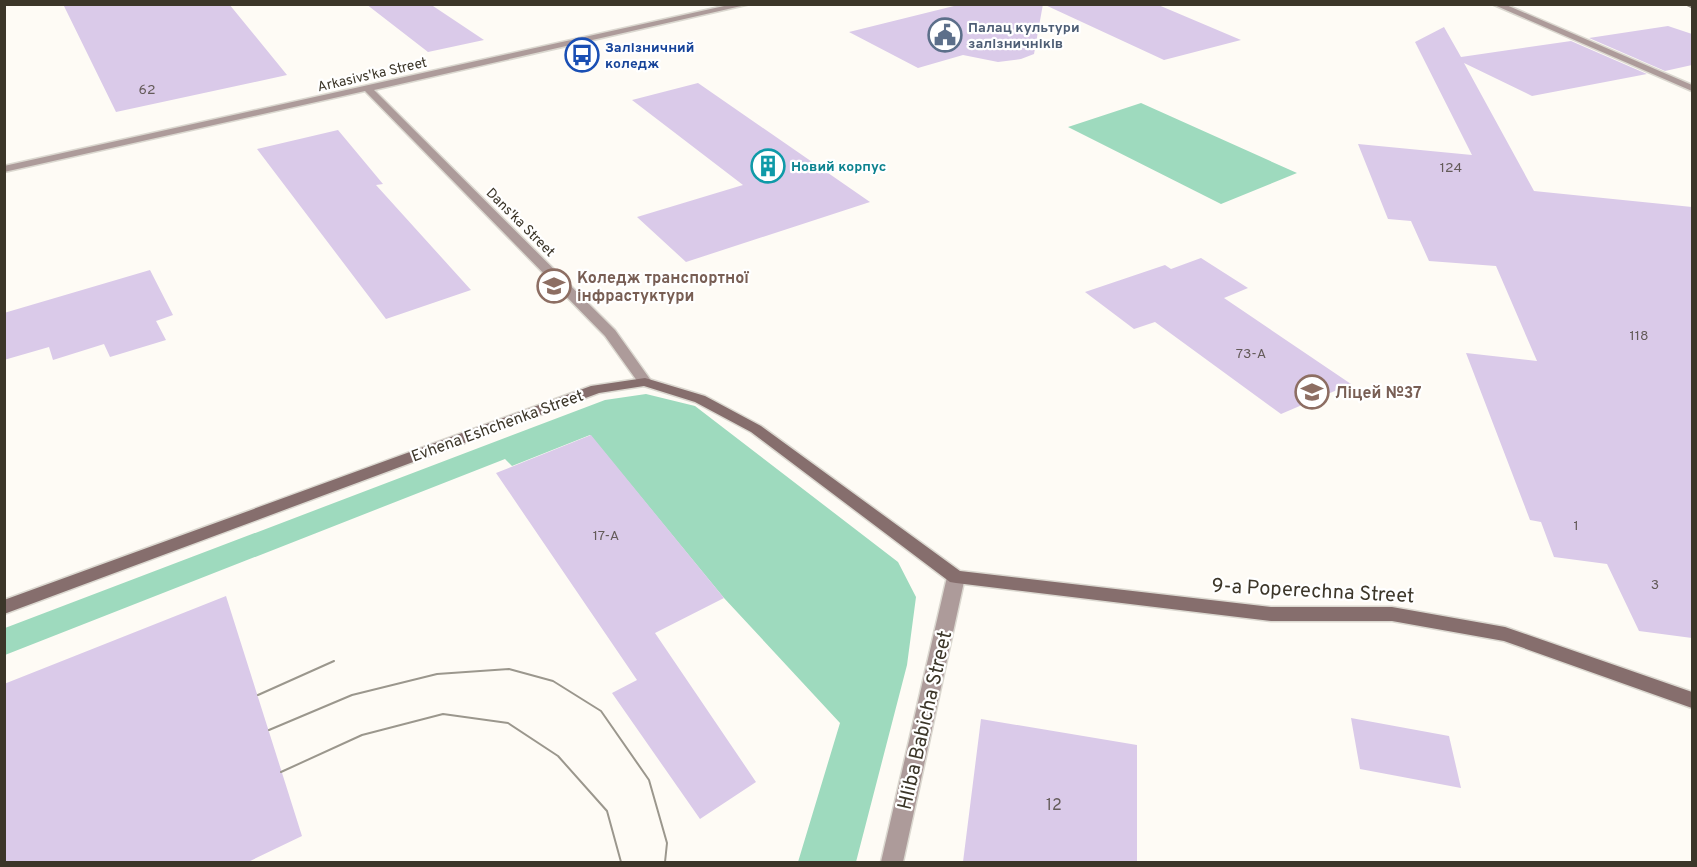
<svg xmlns="http://www.w3.org/2000/svg" width="1697" height="867" font-family="Overpass,sans-serif">
	<style>
		.green { fill: #9edabe }
		.building { fill: #dacae9 }
		.lines { fill: none; stroke-linecap: round; stroke-linejoin: round }
		.street-casing { stroke: #dbd8d0; stroke-width: 3 }
		.secondary-casing { stroke: #dbd8d0; stroke-width: 3 }
		.street { fill: #ad9b9a; fill-rule: evenodd }
		.secondary { fill: #866e6d; fill-rule: evenodd }
		.tram { stroke: #9b978d; stroke-width: 2 }
		.rail { stroke: #9b978d; stroke-width: 3 }
		.labels { text-anchor: middle; stroke-width: 4.5; stroke-linejoin: round; paint-order: stroke }
		.far-service-label { font-size: 14px; font-weight: bold; fill: #4e5e75; stroke: #fff; text-anchor: start }
		.far-transit-label { font-size: 14px; font-weight: bold; fill: #164399; stroke: #fff; text-anchor: start }
		.far-street-label { font-size: 14px; fill: #3c3629; stroke: #fff }
		.number-label { font-size: 14px; fill: #645b59 }
		.far-culture-label { font-size: 14px; font-weight: bold; fill: #0d838f; stroke: #fff; text-anchor: start }
		.education-label { font-size: 16px; font-weight: bold; fill: #785e54; stroke: #fff; text-anchor: start }
		.street-label { font-size: 16px; fill: #3c3629; stroke: #fff }
		.near-number-label { font-size: 16px; fill: #645b59 }
		.near-street-label { font-size: 20px; fill: #3c3629; stroke: #fff }
	</style>
	<rect width="100%" height="100%" fill="#fefbf5"/>
	<!-- green -->
	<path class="green" d="M1141,103L1297,173L1221,204L1068,127Z
		M646,394L695,406L898,562L916,597L907,665L856,862H798L840,723L724,598L590,435L512,466L505,459L5,655V628L605,400Z"/>
	<!-- building -->
	<path class="building" d="M63,4H229L287,75L116,112Z
		M366,4H430L484,40L428,52Z
		M962,4H1043L1034,54L1021,59L998,62L963,55L918,68L849,32Z
		M1043,4H1156L1241,40L1164,60Z
		M1668,26L1692,34V65L1665,71L1589,38Z
		M1444,27L1461,57L1571,41L1647,74L1532,96L1464,63L1534,191L1692,207V638L1639,631L1607,564L1554,557L1541,522L1530,520L1466,353L1537,361L1496,266L1429,261L1411,221L1388,219L1358,144L1472,155L1415,42Z
		M698,83L870,202L686,262L637,217L743,185L632,100Z
		M338,130L383,184L376,185L471,290L386,319L257,149Z
		M1201,258L1248,288L1224,298L1351,384L1281,414L1155,322L1134,329L1085,292L1165,265L1171,269Z
		M150,270L173,315L156,321L166,340L110,357L104,344L53,360L49,347L4,360V313Z
		M591,435L724,598L655,633L756,782L700,819L612,693L637,680L496,473Z
		M226,596L302,836L248,862H4V684Z
		M1351,718L1449,736L1461,788L1360,769Z
		M981,719L1137,745V862H963Z"/>
	<g class="lines">
		<defs>
			<path id="street" d="M733,4H750L374,90L615,330L652,382L645,386L640,385L605,336L365,91L4,172V166Z
				M1492,4H1504L1692,85V91Z
				M956,571L962,572L965,577L903,862H881L947,577L950,572Z"/>
			<path id="secondary" d="M645,378L705,396L761,426L960,571L1271,607H1392L1505,627L1692,692V708L1504,641L1392,621H1271L956,583L950,582L751,432L695,402L644,386L599,393L4,614V600L591,386Z"/>
		</defs>
		<!-- street casing -->
		<use href="#street" class="street-casing"/>
		<!-- secondary casing -->
		<use href="#secondary" class="secondary-casing"/>
		<!-- street -->
		<use href="#street" class="street"/>
		<!-- secondary -->
		<use href="#secondary" class="secondary"/>
		<!-- tram -->
		<path class="tram" d="M258,695L334,661
			M269,730L352,695L437,674L509,669L553,681L601,711L649,780L667,843L665,862
			M281,772L362,735L443,714L508,723L558,756L607,811L621,862"/>
		<!-- rail -->
		<path class="rail" d="M1686,4L1692,7"/>
	</g>
	<!-- icons -->
	<defs>
		<symbol id="civic-ring" viewBox="-11 -11 22 22"><circle r="9.5" fill="#fff" stroke="#5c6f8a" stroke-width="1.5"/><path d="M-.6-6.5H3V-4.5H.6V-3L4-1V1h2V6H-6V1h2V-1L-.6-3ZM-1.2 2.5V6h2.4V2.5Z" fill="#5c6f8a"/></symbol>
		<symbol id="bus-ring" viewBox="-11 -11 22 22"><circle r="9.5" fill="#fff" stroke="#1a4fb4" stroke-width="1.5"/><path d="M-5-6H5V4H4V6H2V4H-2V6H-4V4H-5ZM-3.5-4V0h7V-4ZM-3.5 1.2v1.5H-2V1.2ZM2 1.2v1.5H3.5V1.2Z" fill="#1a4fb4"/></symbol>
		<symbol id="building-ring" viewBox="-11 -11 22 22"><circle r="9.5" fill="#fff" stroke="#0f9aa8" stroke-width="1.5"/><path d="M-4-6H4V6H1V3H-1V6H-4ZM-2.5-4.3h1.7v1.8h-1.7ZM.8-4.3h1.7v1.8H.8ZM-2.5-1h1.7V.8h-1.7ZM.8-1h1.7V.8H.8Z" fill="#0f9aa8"/></symbol>
		<symbol id="university-ring" viewBox="-11 -11 22 22"><circle r="9.5" fill="#fff" stroke="#8d6e63" stroke-width="1.5"/><path d="M0-5L7-2L0 1L-7-2ZM-4 1L0 2.5L4 1V4Q0 6-4 4Z" fill="#8d6e63"/></symbol>
		<symbol id="school-ring" viewBox="-11 -11 22 22"><circle r="9.5" fill="#fff" stroke="#8d6e63" stroke-width="1.5"/><path d="M0-5L7-2L0 1L-7-2ZM-4 1L0 2.5L4 1V4Q0 6-4 4Z" fill="#8d6e63"/></symbol>
	</defs>
	<g fill-rule="evenodd">
		<use href="#civic-ring" x="926" y="16" width="38" height="38"/>
		<use href="#bus-ring" x="563" y="36" width="38" height="38"/>
		<use href="#building-ring" x="749" y="147" width="38" height="38"/>
		<use href="#university-ring" x="535" y="267" width="38" height="38"/>
		<use href="#school-ring" x="1293" y="373" width="38" height="38"/>
	</g>
	<g class="labels">
		<!-- far-service labels -->
		<g class="far-service-label">
			<text x="968" y="32">Палац культури<tspan x="968" dy="16">залізничніків</tspan></text>
		</g>
		<!-- far-transit labels -->
		<g class="far-transit-label">
			<text x="605" y="52">Залізничний<tspan x="605" dy="16">коледж</tspan></text>
		</g>
		<!-- far-street labels -->
		<g class="far-street-label">
			<text transform="translate(372 74) rotate(-13)" y="5">Arkasivs'ka Street</text>
			<text transform="translate(521 222) rotate(45)" y="5">Dans'ka Street</text>
		</g>
		<!-- number labels -->
		<g class="number-label">
			<text x="147" y="94">62</text>
			<text x="1451" y="172">124</text>
			<text x="1639" y="340">118</text>
			<text x="1251" y="358">73-А</text>
			<text x="1576" y="530">1</text>
			<text x="606" y="540">17-А</text>
			<text x="1655" y="589">3</text>
		</g>
		<!-- far-culture labels -->
		<g class="far-culture-label">
			<text x="791" y="171">Новий корпус</text>
		</g>
		<!-- education labels -->
		<g class="education-label">
			<text x="577" y="283">Коледж транспортної<tspan x="577" dy="18">інфрастуктури</tspan></text>
			<text x="1335" y="398">Ліцей №37</text>
		</g>
		<!-- street labels -->
		<g class="street-label">
			<text transform="translate(497 425) rotate(-20)" y="6">Evhena Eshchenka Street</text>
		</g>
		<!-- near-number labels -->
		<g class="near-number-label">
			<text x="1054" y="810">12</text>
		</g>
		<!-- near-street labels -->
		<g class="near-street-label">
			<text transform="translate(1313 590) rotate(3)" y="7">9-a Poperechna Street</text>
			<text transform="translate(924 720) rotate(-77)" y="7">Hliba Babicha Street</text>
		</g>
	</g>
	<!-- border -->
	<rect width="1697" height="867" fill="none" stroke="#3c3629" stroke-width="12"/>
</svg>
